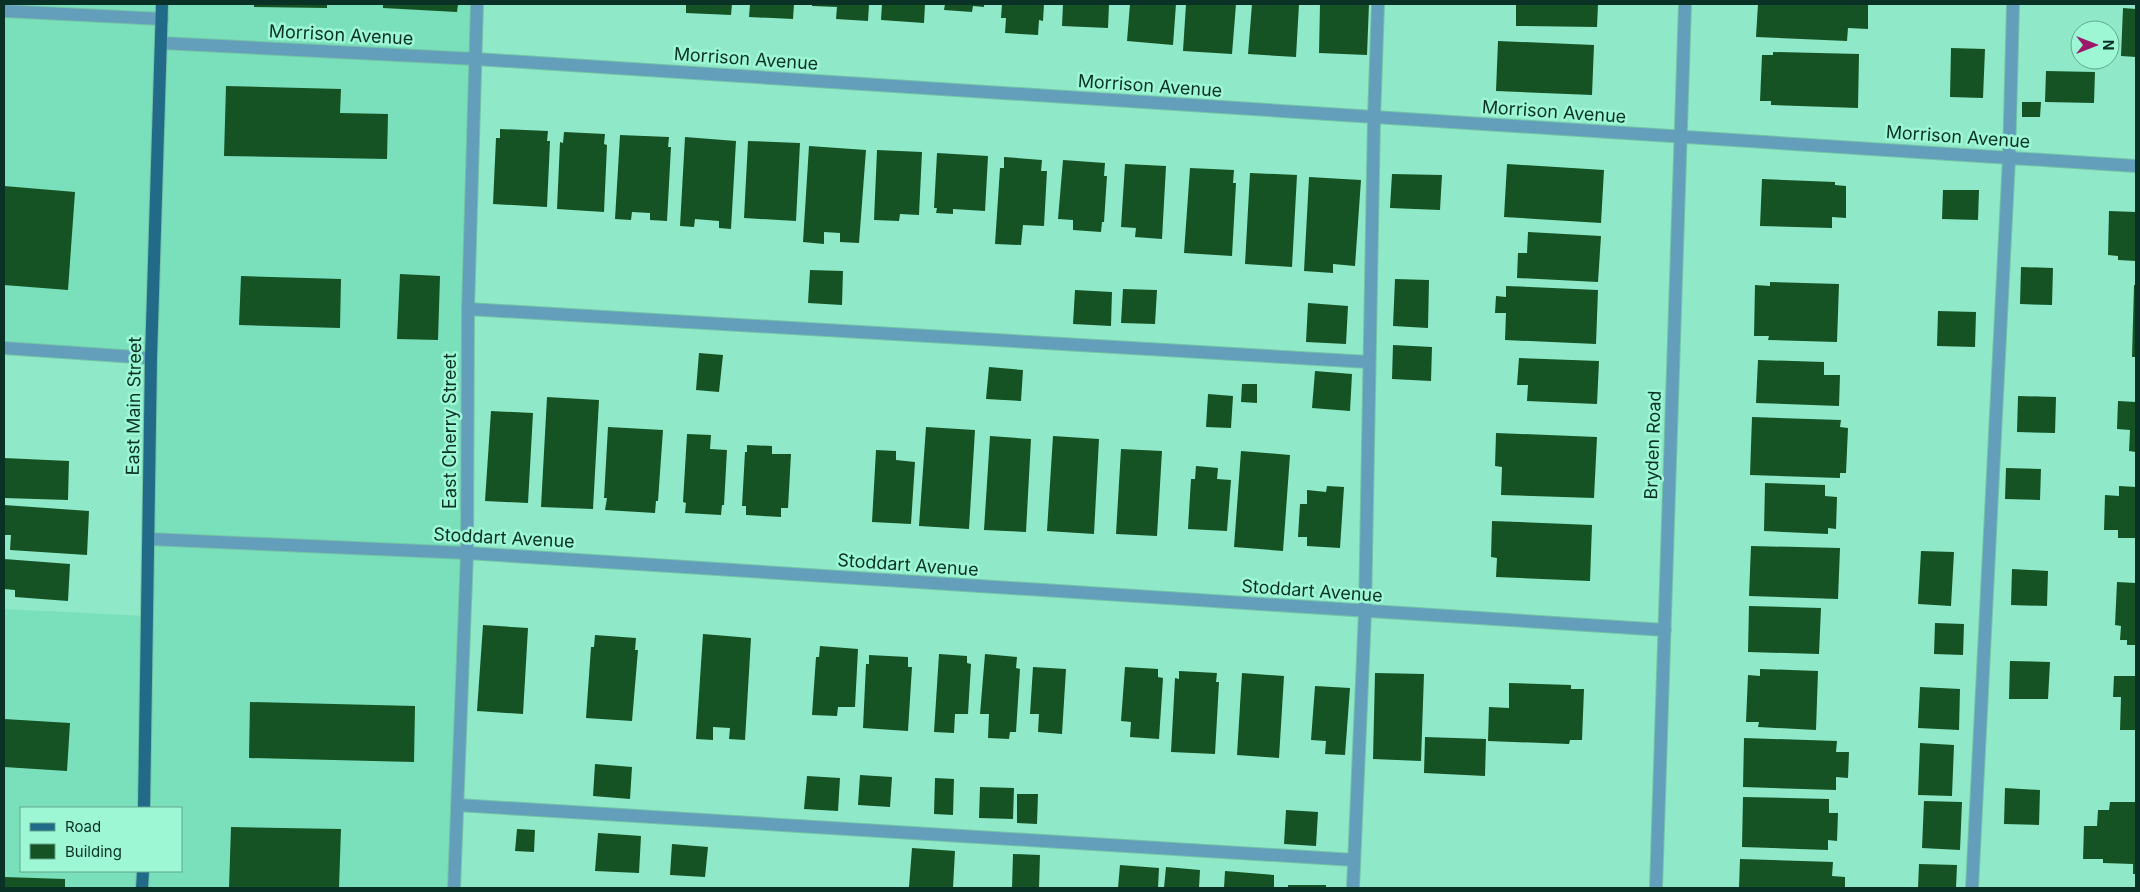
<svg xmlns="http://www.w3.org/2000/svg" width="2140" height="892" font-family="Inter,sans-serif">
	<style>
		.built { fill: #7adfbb; fill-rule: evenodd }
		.building { fill: #155324 }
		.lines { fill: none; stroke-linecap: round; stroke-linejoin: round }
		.minor-casing { stroke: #74c4a7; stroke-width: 14 }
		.major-casing { stroke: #74c4a7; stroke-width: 14 }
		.minor { stroke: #639fba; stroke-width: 12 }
		.major { stroke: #226b88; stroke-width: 12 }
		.labels { text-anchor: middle; stroke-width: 5; stroke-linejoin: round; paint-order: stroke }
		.street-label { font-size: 18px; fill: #093125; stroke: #9df7d4 }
	</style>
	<rect width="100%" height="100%" fill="#8fe9c8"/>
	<!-- built -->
	<path class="built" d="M4,4H480L454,888H4V609L146,616L155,359L4,348ZM21,808H181V871H21Z"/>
	<!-- building -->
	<path class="building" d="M254,4H327V8L254,7Z
		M383,4H458L457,12L383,8Z
		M686,4H732L731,15L686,13Z
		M750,4H794L793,19L749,17Z
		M812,4H869L868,21L836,19L837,7L812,6Z
		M882,4H925L924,23L881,20Z
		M945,4H984V7L973,6L972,12L944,10Z
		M1002,4H1044L1043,21L1039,20L1038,35L1005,33L1006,18H1001Z
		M1063,4H1109L1108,28L1062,26Z
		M1130,4H1176L1173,45L1127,41Z
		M1186,4H1236L1232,54L1183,51Z
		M1252,4H1299L1296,57L1248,54Z
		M1320,4H1369L1367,55L1319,53Z
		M1516,4H1598L1597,27L1516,26Z
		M1758,4H1868V29L1848,28L1847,41L1756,37Z
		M2123,8L2136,9V57L2121,56Z
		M1498,41L1594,45L1592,95L1496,91Z
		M1951,48L1985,49L1983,98L1950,97Z
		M1773,52L1859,54L1858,108L1771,105V101H1760L1762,55H1773Z
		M2046,71L2095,72L2094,103L2045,102Z
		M226,86L341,89L340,113L388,114L387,159L224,156Z
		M2022,102H2041L2040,117H2022Z
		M500,129L548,131L547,141H550L547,207L493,204L496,138H500Z
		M564,132L605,134L604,144L607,145L604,212L557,209L560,142L563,143Z
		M620,135L669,137L668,147H671L667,221L650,220V213L632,212L631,220L615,219Z
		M685,137L736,141L731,229L719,228V221L695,219L694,227L680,226Z
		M748,141L800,143L796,221L744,218Z
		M809,146L866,150L859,243L840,242V233L824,232V244L803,242Z
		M877,150L922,152L919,215L900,214L899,221L874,220Z
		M937,153L988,156L985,211L953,209V214L936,213L937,208H934Z
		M1004,157L1042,160L1041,171H1047L1044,226L1023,225L1021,245L995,244L1000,168H1004Z
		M1063,160L1105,163L1104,176H1107L1104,222H1102L1101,232L1073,230V220L1058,219Z
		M1125,164L1166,166L1162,239L1135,237L1136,228L1121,227Z
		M1507,164L1604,170L1601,223L1504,217Z
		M1190,168L1234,170L1233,183H1236L1232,256L1184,253Z
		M1250,173L1297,175L1292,267L1245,264Z
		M1392,174L1442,175L1440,210L1390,208Z
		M1309,177L1361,180L1355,266L1333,264V273L1304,271Z
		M1762,179L1835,182V185L1846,186V218L1832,217V228L1760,226Z
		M4,186L75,192L68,290L4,285Z
		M1943,190H1979L1978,220L1942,219Z
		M2109,211L2136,212V261L2118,260V256L2108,255Z
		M1528,232L1601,236L1598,282L1517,278L1518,253H1527Z
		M2021,267L2053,268L2052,305L2020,304Z
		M810,270L843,271L842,305L808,303Z
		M400,274L440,276L438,340L397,339Z
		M241,276L341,279L340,328L239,325Z
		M1395,279L1429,280L1428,328L1393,326Z
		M1770,282L1839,284L1837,342L1768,340L1769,336H1754L1755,285L1770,286Z
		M2134,285H2136V357H2132Z
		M1506,286L1598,290L1596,344L1505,340L1506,313H1495L1496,296L1506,297Z
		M1123,289L1157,290L1155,324L1121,323Z
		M1075,290L1112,292L1111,326L1073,324Z
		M1308,303L1348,306L1346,344L1306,342Z
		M1938,311L1976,312L1975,347L1937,346Z
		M1393,345L1432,347L1431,381L1392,379Z
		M699,353L723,355L719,392L696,390Z
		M1519,358L1599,361L1597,404L1527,401L1528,385H1517Z
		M1758,360L1824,362V375H1840L1839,406L1756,403Z
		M989,367L1023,370L1021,401L986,399Z
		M1315,371L1352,374L1350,411L1312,408Z
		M1242,384H1257V403L1241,402Z
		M1208,394L1233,396L1231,428L1206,427Z
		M2018,396L2056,397L2055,433L2017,432Z
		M547,397L599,400L593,509L541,507Z
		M2118,401L2136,402V452L2129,451L2130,430L2117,429Z
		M491,411L533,413L528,503L485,501Z
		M1752,417L1841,420L1840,427L1848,428L1846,473H1840V478L1750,475Z
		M608,427L663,430L658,501H656L655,513L605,510L607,498H604Z
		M926,427L975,430L969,529L919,526Z
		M1496,433L1597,437L1594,498L1501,495L1502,467L1495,466Z
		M687,434L711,435L710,449L727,450L724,505H722L721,515L685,513L686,503L683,502Z
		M990,436L1031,439L1026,532L984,530Z
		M1053,436L1099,439L1094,534L1047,531Z
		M747,445L772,446V454H791L788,508H781V517L746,515V506H742L745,452H747Z
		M1121,449L1162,451L1157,536L1116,534Z
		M876,450L896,451V460L915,462L911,524L872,522Z
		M1241,451L1290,455L1283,551L1234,547Z
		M4,458L69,461L68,500L4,498Z
		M1196,466L1218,468L1217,479L1231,480L1227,531L1188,529L1191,479H1195Z
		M2006,468L2041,469L2040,500L2005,499Z
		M1765,483L1825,485V496L1837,497L1836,529L1828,528V534L1764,531Z
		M1327,486L1344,487L1340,548L1307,546V537H1298L1300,504H1307V490L1326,492Z
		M2119,486L2136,487V538H2118V530H2104L2105,495L2119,496Z
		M4,505L89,511L87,555L10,550L11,535H4Z
		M1492,521L1592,525L1590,581L1496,577L1497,558L1491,557Z
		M1751,546L1840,548L1838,599L1749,596Z
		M1921,551L1954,552L1951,606L1918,604Z
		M4,559L70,564L68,601L15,597V590L4,589Z
		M2012,569L2048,571L2047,606L2011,605Z
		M2117,582L2136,583V645H2127V640H2120L2121,626L2115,625Z
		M1749,606L1821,608L1819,654L1748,652Z
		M1935,623L1964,624L1963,655L1934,654Z
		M483,625L528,628L523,714L477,711Z
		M703,634L751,638L745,740L729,739L730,728L713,727V740L696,739Z
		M595,635L636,638L635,650H638L632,721L586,718L591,647H594Z
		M820,646L858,649L855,707H838L837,716L812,715L816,657H819Z
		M939,654L967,656V663L971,664L968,714H955L954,733L934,732Z
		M985,654L1017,657L1016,668L1020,669L1016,732H1010L1009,739L988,738L989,714H980Z
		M869,655L908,657V667H912L908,731L863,728L866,664H869Z
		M2010,661L2050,662L2048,699H2009Z
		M1033,667L1066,669L1062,734L1038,732L1039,714H1030Z
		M1125,667L1158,669V677L1163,678L1159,739L1130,737L1131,722L1121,721Z
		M1760,669L1818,671L1816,730L1758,727L1759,722H1746L1748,675L1760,676Z
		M1179,671L1217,673L1216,682H1219L1215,754L1171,752L1175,678L1179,679Z
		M1242,673L1284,676L1279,758L1237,755Z
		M1375,673L1424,674L1421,761L1373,759Z
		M2114,676H2136V730H2120L2121,697H2113Z
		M1509,683L1571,685V689H1584L1582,740H1570L1569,744L1488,741L1489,707L1509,708Z
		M1315,686L1350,688L1345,755L1325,754L1326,741L1311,740Z
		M1920,687L1960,689L1959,730L1918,728Z
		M250,702L415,706L414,762L249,758Z
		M4,719L70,723L67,771L4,767Z
		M1425,737L1486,739L1485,776L1424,773Z
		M1744,738L1837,741L1836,752H1849L1848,778L1836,777V790L1743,787Z
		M1920,743L1954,745L1952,796L1918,795Z
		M595,764L632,767L630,799L593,796Z
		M860,775L892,777L890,807L858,805Z
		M807,776L840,778L838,811L804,809Z
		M935,778L954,779L953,815L934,814Z
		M980,787L1014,788L1013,819L979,818Z
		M2005,788L2040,790L2039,825L2004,824Z
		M1017,794H1038L1037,824L1017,823Z
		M1743,797L1829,799V813H1838L1837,841L1828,840V850L1742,847Z
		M1924,801L1962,802L1960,850L1922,848Z
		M2110,802H2136V874H2133V864L2103,863V859H2083L2084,826H2097L2098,810H2109Z
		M1286,810L1318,812L1316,846L1284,844Z
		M231,827L341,829L339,888H229Z
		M517,829L535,830L534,852L515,851Z
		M598,833L641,836L639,873L595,871Z
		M672,844L708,847L705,877L670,875Z
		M912,848L955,851L953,888L909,887Z
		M1013,854L1040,855L1039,888H1012Z
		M1740,859L1833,862L1832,876L1845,877V888H1739Z
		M1919,864L1957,865L1956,888H1918Z
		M1120,865L1159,868L1158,888H1118Z
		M1166,867L1200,870L1199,888H1164Z
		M1225,871L1274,875V888H1224Z
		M4,877L65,879V888H4Z
		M1288,885H1326V888H1288Z"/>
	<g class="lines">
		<defs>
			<path id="minor" d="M4,11L162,19
				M161,43L476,59L2136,166
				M468,309L1369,362
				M4,348L151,358
				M149,539L467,553L1665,630
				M457,805L1354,860
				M454,888L467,553L468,309L477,4
				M1353,888L1365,612L1374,118L1378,4
				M1656,888L1685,4
				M1972,888L2009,158L2013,4"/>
			<path id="major" d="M144,808L151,358L162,4
				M142,888L143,871"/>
		</defs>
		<!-- minor casing -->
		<use href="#minor" class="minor-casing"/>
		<!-- major casing -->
		<use href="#major" class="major-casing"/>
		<!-- minor -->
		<use href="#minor" class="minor"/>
		<!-- major -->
		<use href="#major" class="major"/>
	</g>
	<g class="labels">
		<!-- street labels -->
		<g class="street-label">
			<text transform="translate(341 35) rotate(3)" y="6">Morrison Avenue</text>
			<text transform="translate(746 59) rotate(4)" y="6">Morrison Avenue</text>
			<text transform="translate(1150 86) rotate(4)" y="6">Morrison Avenue</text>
			<text transform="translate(1554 112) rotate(4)" y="6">Morrison Avenue</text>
			<text transform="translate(1958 137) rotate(4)" y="6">Morrison Avenue</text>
			<text transform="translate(134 406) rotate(-89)" y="6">East Main Street</text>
			<text transform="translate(450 431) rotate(-90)" y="6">East Cherry Street</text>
			<text transform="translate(1653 445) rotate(-88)" y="6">Bryden Road</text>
			<text transform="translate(504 538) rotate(3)" y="6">Stoddart Avenue</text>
			<text transform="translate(908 565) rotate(4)" y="6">Stoddart Avenue</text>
			<text transform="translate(1312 591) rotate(4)" y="6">Stoddart Avenue</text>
		</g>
	</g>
	<!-- border -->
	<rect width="2140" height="892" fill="none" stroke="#093125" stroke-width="10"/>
	<!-- legend -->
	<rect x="20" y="807" width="162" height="65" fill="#9df7d4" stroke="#62a88e"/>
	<rect x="30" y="823" width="25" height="8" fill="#226b88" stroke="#62a88e"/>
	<text x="65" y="832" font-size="15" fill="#093125">Road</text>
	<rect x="30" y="844" width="25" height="15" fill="#155324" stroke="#62a88e"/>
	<text x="65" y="857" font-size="15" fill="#093125">Building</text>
	<!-- north arrow -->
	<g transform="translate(2095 45) rotate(90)"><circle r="24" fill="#9df7d4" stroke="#62a88e"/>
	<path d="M0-4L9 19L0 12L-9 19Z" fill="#9b186b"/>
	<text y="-8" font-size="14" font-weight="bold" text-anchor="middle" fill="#093125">N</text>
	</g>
</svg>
